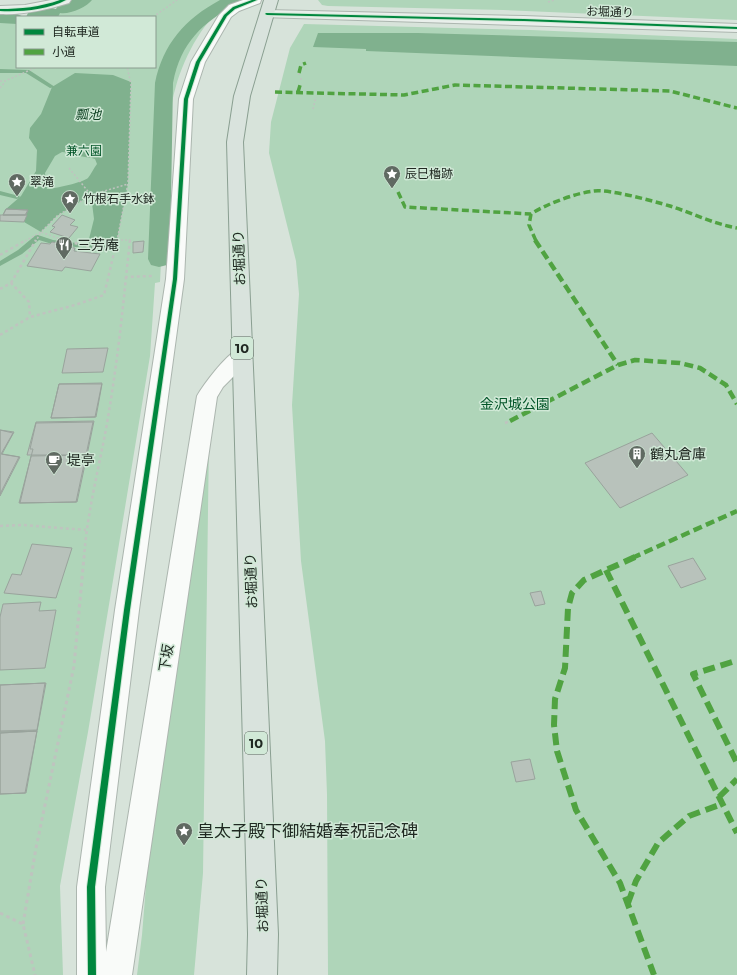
<svg xmlns="http://www.w3.org/2000/svg" width="737" height="975" font-family="Montserrat,'Noto Sans JP',sans-serif">
	<style>
		.green { fill: #afd5b9 }
		.water { fill: #80b18e; fill-rule: evenodd }
		.lines { fill: none; stroke-linecap: round; stroke-linejoin: round }
		.stream { fill: #80b18e; fill-rule: evenodd }
		.canal { fill: #80b18e; fill-rule: evenodd }
		.building { fill: #b8c2bb; stroke: #99a39c }
		.street-casing { stroke: #acb6af; stroke-width: 2 }
		.secondary-casing { stroke: #acb6af; stroke-width: 2 }
		.primary-casing { stroke: #8a9f91; stroke-width: 2 }
		.path-far2 { stroke: #bfc3bf; stroke-width: 1.5; stroke-dasharray: 2 2; stroke-linecap: butt }
		.path-far1 { stroke: #bfc3bf; stroke-width: 2.5; stroke-dasharray: 3 3; stroke-linecap: butt }
		.path { stroke: #bfc3bf; stroke-width: 3; stroke-dasharray: 3.5 3.5; stroke-linecap: butt }
		.street { fill: #f9fbf9; fill-rule: evenodd }
		.secondary { fill: #e9efeb; fill-rule: evenodd }
		.primary { fill: #d9e3dd; fill-rule: evenodd }
		.quiet-far2 { stroke: #50a341; stroke-width: 3.5; stroke-dasharray: 7 3.5; stroke-linecap: butt }
		.quiet-far1 { stroke: #50a341; stroke-width: 4.5; stroke-dasharray: 9 4.5; stroke-linecap: butt }
		.quiet { stroke: #50a341; stroke-width: 6; stroke-dasharray: 12 6; stroke-linecap: butt }
		.cycleway-casing { stroke: #d1e9d7; stroke-width: 2 }
		.cycleway { fill: #00873e; fill-rule: evenodd }
		.labels { text-anchor: middle; stroke-width: 3; stroke-linejoin: round; paint-order: stroke }
		.far-street-label { font-size: 12px; fill: #202922; stroke: #d1e9d7 }
		.far-park-label { font-size: 12px; fill: #035529; stroke: #d1e9d7 }
		.far-poi-label { font-size: 12px; fill: #202922; stroke: #d1e9d7; text-anchor: start }
		.far-water-label { font-size: 13px; font-style: italic; fill: #0d4021; stroke: #d1e9d7 }
		.shield { fill: #d1e9d7; stroke: #556358; stroke-width: 1 }
		.shield-label { font-size: 13px; font-weight: bold; fill: #202922 }
		.poi-label { font-size: 14px; fill: #202922; stroke: #d1e9d7; text-anchor: start }
		.street-label { font-size: 14px; fill: #202922; stroke: #d1e9d7 }
		.park-label { font-size: 14px; fill: #035529; stroke: #d1e9d7 }
		.near-poi-label { font-size: 17px; fill: #202922; stroke: #d1e9d7; text-anchor: start }
	</style>
	<rect width="100%" height="100%" fill="#d7e3da"/>
	<!-- green -->
	<path class="green" d="M85,0H234C205,16 185,55 176,86C169,109 168,136 166,161C164,201 162,241 160,282L155,283L150,356L88,732L60,886L63,975H0V19H17V67H155V17H37L65,9Z
		M318,0H737V20L503,10L328,6L322,5Z
		M304,24L531,30L737,39V975H328L327,794L325,741L301,561L292,405L299,294L296,261L269,153L271,122L290,48Z
		M209,439L203,873L194,975H137L142,935L152,812Z"/>
	<!-- water -->
	<path class="water" d="M318,33H418L737,42V66L366,51V49L313,47Z
		M75,73L113,75L131,82L128,184L115,250L87,247L94,219L91,195L57,216L41,232L24,222L27,210L6,209L21,196L36,171L37,150L29,138L30,128L41,114L52,87ZM62,152C69,152 72,155 78,156C84,157 89,157 95,159L97,164C94,168 91,174 88,178C84,182 54,189 47,189L45,173L55,156Z"/>
	<g class="lines">
		<!-- stream -->
		<path class="stream" d="M0,69L29,70L55,87L50,88L26,73H0Z
			M0,191L19,196L20,197L17,199L0,195Z
			M36,235H38L53,240L115,248L118,250L115,252L52,244L39,240L22,254L0,266V261L18,250Z"/>
		<!-- canal -->
		<path class="canal" d="M70,0H92C87,7 69,15 60,13L58,17H26L28,13L52,8L56,9L58,5Z
			M220,0H240L238,3C202,23 181,42 173,83L170,259L167,265L159,267L151,265L148,259L155,83C163,44 185,19 220,0Z
			M0,13L17,14L24,17H17V24L0,23Z"/>
	</g>
	<!-- building -->
	<path class="building" d="M6,209L28,210L25,215H3Z
		M6,209L28,210L26,215H3Z
		M0,215H27L24,222L0,221Z
		M62,215L75,220L70,225L78,227L69,238L50,232L55,227L52,226Z
		M144,241L143,252L133,253V242Z
		M52,242L67,244L65,247L75,248L74,251L100,254L91,271L65,267L62,271L27,266L41,243L50,244Z
		M108,348L103,372L62,373L67,349Z
		M102,383L95,417L51,418L59,384Z
		M59,384H102L96,417L51,418Z
		M94,421L87,455H27L36,422Z
		M93,422L76,502L19,503L33,449H30L36,423Z
		M0,430L13,433L1,454L19,457L0,494Z
		M0,430L14,432L2,454L20,457L0,496Z
		M652,433L688,475L620,508L585,463Z
		M87,455L77,502L20,503L31,456Z
		M32,544L72,548L56,598L4,593L12,574L21,575Z
		M693,558L706,579L681,588L668,566Z
		M541,591L545,604L535,606L530,593Z
		M41,602L39,611L56,610L45,668L0,670V617L3,604Z
		M45,683L37,730L0,731V685Z
		M46,683L37,731L0,732V685Z
		M37,731L25,793L0,794V733Z
		M37,731L26,793L0,794V733Z
		M530,759L535,779L516,782L511,762Z"/>
	<g class="lines">
		<defs>
			<path id="street" d="M243,0H261L260,3L239,11L231,17L205,62L193,99L184,279L139,610L105,887L106,952L197,396C204,384 225,356 237,350C242,347 245,348 250,350L252,355L250,360L223,387L217,397L132,975H77V887L115,610L166,279L179,99L191,62L219,15L229,5Z"/>
			<path id="secondary" d="M51,0H71L69,3C46,10 24,15 0,14V6L25,5Z
				M267,10L524,16L737,24V32L262,17L260,14L262,11Z"/>
			<path id="primary" d="M264,0H278L250,96L243,142L278,934L277,975H247L248,934L227,142L234,96Z"/>
		</defs>
		<!-- street casing -->
		<use href="#street" class="street-casing"/>
		<!-- secondary casing -->
		<use href="#secondary" class="secondary-casing"/>
		<!-- primary casing -->
		<use href="#primary" class="primary-casing"/>
		<!-- path-far2 -->
		<path class="path-far2" d="M548,2L555,0
			M153,17L177,0
			M299,73V76
			M301,78V82
			M0,81H5L37,67
			M0,88L5,82
			M313,109L316,97
			M69,168L91,195
			M117,240H130V241
			M25,241L41,232L36,241
			M66,241L41,232L57,216L91,195L128,184
			M117,241L128,183L131,84L127,67"/>
		<!-- path-far1 -->
		<path class="path-far1" d="M63,240L86,246L115,250
			M130,240L126,277L152,276
			M0,255L26,240
			M11,283L36,240
			M0,289L11,283L29,302L30,317
			M0,335L30,317L75,305L104,295L117,240
			M505,423L510,421
			M0,526L23,525L86,530
			M84,558C87,514 98,472 106,429C115,378 121,328 126,277"/>
		<!-- path -->
		<path class="path" d="M0,913L23,924L35,975
			M23,924L36,848L74,666L84,557"/>
		<!-- street -->
		<use href="#street" class="street"/>
		<!-- secondary -->
		<use href="#secondary" class="secondary"/>
		<!-- primary -->
		<use href="#primary" class="primary"/>
		<!-- quiet-far2 -->
		<path class="quiet-far2" d="M299,73L301,65L306,63
			M275,92L404,95L455,85L670,91L737,108
			M298,92L301,82
			M398,192L405,207L531,214C546,204 576,193 594,191C610,189 653,201 670,206C692,213 714,224 737,228
			M531,214L529,225L536,241"/>
		<!-- quiet-far1 -->
		<path class="quiet-far1" d="M535,240L618,365
			M510,421L618,365L635,360L680,363L700,368L726,385L737,404
			M632,558L737,511"/>
		<!-- quiet -->
		<path class="quiet" d="M635,557L584,580L572,593L568,608L565,668L555,699L554,725L557,751L576,810L620,883L654,975
			M606,570L737,833
			M732,662L693,674L737,763
			M719,797L737,779
			M628,903L636,881L658,843L689,816L722,804"/>
		<defs>
			<path id="cycleway" d="M60,0H66C48,10 20,12 0,11V9C21,9 40,7 60,0Z
				M252,0H257L235,9L227,16L200,62L188,99L177,279L130,610L95,887L96,975H88L87,887L124,610L173,279L184,99L196,62L224,15L233,7Z
				M266,13L524,19L737,27V29L524,21L267,15L265,14Z"/>
		</defs>
		<!-- cycleway casing -->
		<use href="#cycleway" class="cycleway-casing"/>
		<!-- cycleway -->
		<use href="#cycleway" class="cycleway"/>
	</g>
	<!-- icons -->
	<defs>
		<symbol id="sight-pin" viewBox="-11 -11 22 30"><path d="M0 17L-7.5 6A9.5 9.5 0 1 1 7.5 6Z" fill="#606a62" stroke="#d1e9d7"/><path d="M0-6L1.8-2.2L6-1.7L2.9 1.2L3.7 5.4L0 3.3L-3.7 5.4L-2.9 1.2L-6-1.7L-1.8-2.2Z" fill="#fff"/></symbol>
		<symbol id="restaurant-pin" viewBox="-11 -11 22 30"><path d="M0 17L-7.5 6A9.5 9.5 0 1 1 7.5 6Z" fill="#606a62" stroke="#d1e9d7"/><path d="M-5-6h1v4h1v-4h1v4h1v-4h1v5L-1.5 .5V6h-2V.5L-5-1ZM5-6V6H3V1.5H1.5Q1.5-4 5-6Z" fill="#fff"/></symbol>
		<symbol id="building-pin" viewBox="-11 -11 22 30"><path d="M0 17L-7.5 6A9.5 9.5 0 1 1 7.5 6Z" fill="#606a62" stroke="#d1e9d7"/><path d="M-4-6H4V6H1V3H-1V6H-4ZM-2.5-4.3h1.7v1.8h-1.7ZM.8-4.3h1.7v1.8H.8ZM-2.5-1h1.7V.8h-1.7ZM.8-1h1.7V.8H.8Z" fill="#fff"/></symbol>
		<symbol id="cafe-pin" viewBox="-11 -11 22 30"><path d="M0 17L-7.5 6A9.5 9.5 0 1 1 7.5 6Z" fill="#606a62" stroke="#d1e9d7"/><path d="M-5.5-4.5H6V0H3Q3 3.5 0 3.5H-2.5Q-5.5 3.5-5.5 0ZM3-3.2v2h1.7v-2ZM-6 4.5H4V6H-6Z" fill="#fff"/></symbol>
	</defs>
	<g fill-rule="evenodd">
		<use href="#sight-pin" x="382" y="164" width="20" height="27"/>
		<use href="#sight-pin" x="7" y="172" width="20" height="27"/>
		<use href="#sight-pin" x="60" y="189" width="20" height="27"/>
		<use href="#restaurant-pin" x="54" y="235" width="20" height="27"/>
		<use href="#building-pin" x="627" y="444" width="20" height="27"/>
		<use href="#cafe-pin" x="44" y="450" width="20" height="27"/>
		<use href="#sight-pin" x="174" y="821" width="20" height="27"/>
	</g>
	<g class="labels">
		<!-- far-street labels -->
		<g class="far-street-label">
			<text transform="translate(610 12) rotate(2)" y="4">お堀通り</text>
		</g>
		<!-- far-park labels -->
		<g class="far-park-label">
			<text x="84" y="155">兼六園</text>
		</g>
		<!-- far-poi labels -->
		<g class="far-poi-label">
			<text x="405" y="178">辰巳櫓跡</text>
			<text x="30" y="186">翠滝</text>
			<text x="83" y="203">竹根石手水鉢</text>
		</g>
		<!-- far-water labels -->
		<g class="far-water-label">
			<text x="88" y="119">瓢池</text>
		</g>
		<!-- shield labels -->
		<g class="shield">
			<rect x="231" y="337" width="22" height="22" rx="3"/>
			<rect x="245" y="732" width="22" height="22" rx="3"/>
		</g>
		<g class="shield-label">
			<text x="242" y="353">10</text>
			<text x="256" y="748">10</text>
		</g>
		<!-- poi labels -->
		<g class="poi-label">
			<text x="77" y="250">三芳庵</text>
			<text x="650" y="459">鶴丸倉庫</text>
			<text x="67" y="465">堤亭</text>
		</g>
		<!-- street labels -->
		<g class="street-label">
			<text transform="translate(239 258) rotate(-92)" y="5">お堀通り</text>
			<text transform="translate(251 581) rotate(-92)" y="5">お堀通り</text>
			<text transform="translate(166 658) rotate(-81)" y="5">下坂</text>
			<text transform="translate(262 905) rotate(-92)" y="5">お堀通り</text>
		</g>
		<!-- park labels -->
		<g class="park-label">
			<text x="515" y="409">金沢城公園</text>
		</g>
		<!-- near-poi labels -->
		<g class="near-poi-label">
			<text x="197" y="837">皇太子殿下御結婚奉祝記念碑</text>
		</g>
	</g>
	<!-- legend -->
	<rect x="16" y="16" width="140" height="52" fill="#d1e9d7" stroke="#8a9c8f"/>
	<rect x="24" y="29" width="20" height="6" fill="#00873e" stroke="#8a9c8f"/>
	<text x="52" y="36" font-size="12" fill="#202922">自転車道</text>
	<rect x="24" y="49" width="20" height="6" fill="#50a341" stroke="#8a9c8f"/>
	<text x="52" y="56" font-size="12" fill="#202922">小道</text>
</svg>
